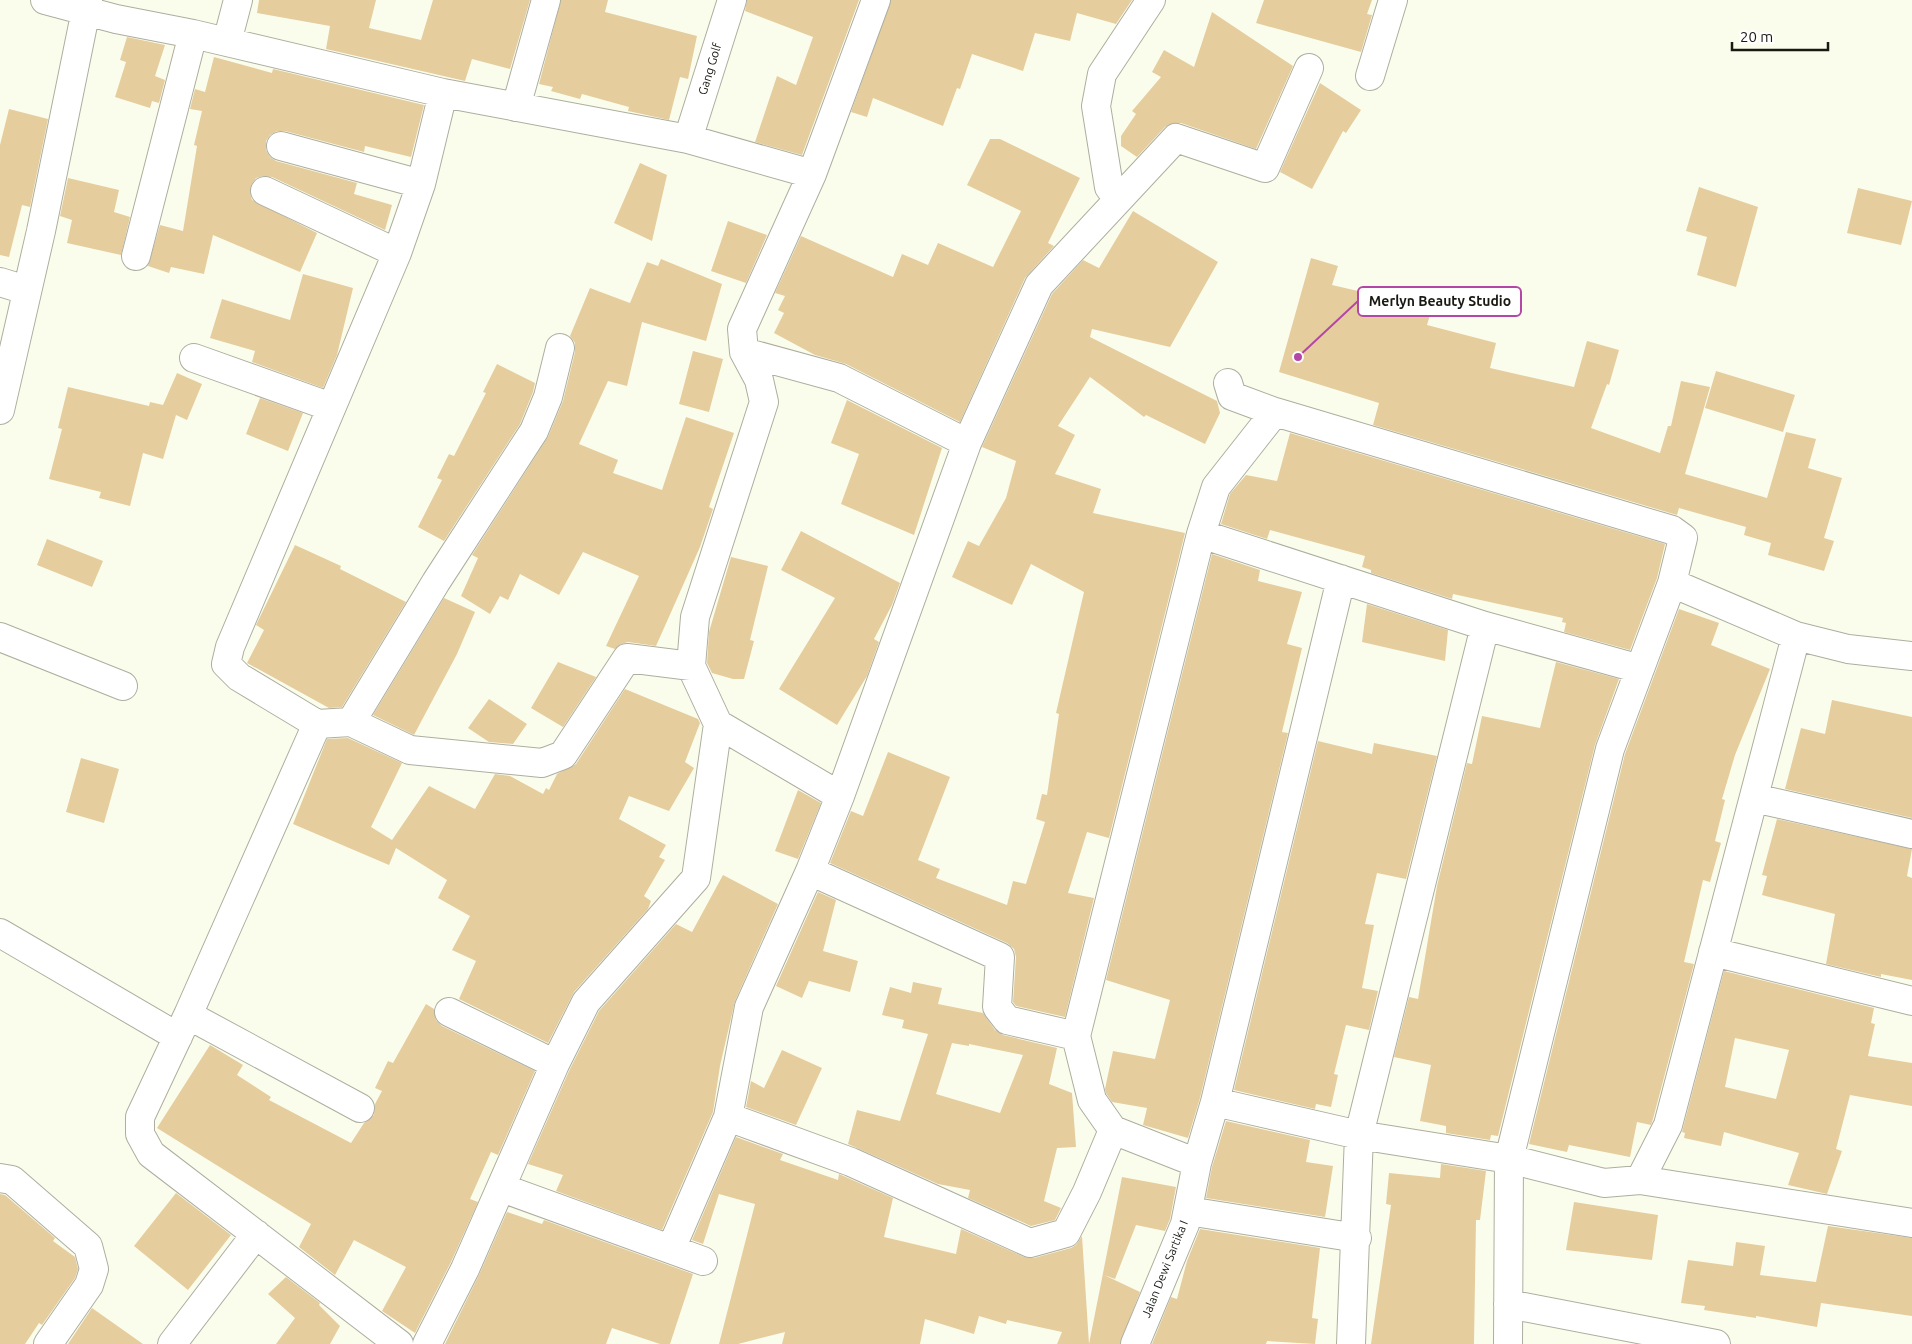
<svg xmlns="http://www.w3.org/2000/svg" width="1912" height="1344" font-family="Ubuntu,sans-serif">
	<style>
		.building { fill: #e5cd9e; fill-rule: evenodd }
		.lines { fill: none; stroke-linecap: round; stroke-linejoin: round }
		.minor-casing { stroke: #adae9f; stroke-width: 30 }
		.minor { stroke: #fff; stroke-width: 28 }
		.labels { text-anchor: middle; stroke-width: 4; stroke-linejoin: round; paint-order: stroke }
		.street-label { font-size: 12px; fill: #181913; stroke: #fff }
		.leader { fill: none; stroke: #b447a6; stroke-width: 2 }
		.callout-dot { fill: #b447a6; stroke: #fff; stroke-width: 2 }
		.callout { fill: #fff; stroke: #b447a6; stroke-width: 2 }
		.callout-label { font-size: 14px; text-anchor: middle; font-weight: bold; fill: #181913 }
	</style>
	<rect width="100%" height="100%" fill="#fbfdec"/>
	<!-- building -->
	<path class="building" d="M259,0H376L369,28L421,40L433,0H530L510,69L472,59L465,81L326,49L330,26L257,13Z
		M561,0H608L605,12L697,36L688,79L680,77L669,120L628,111L629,107L582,94L580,99L551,91L553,87L539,84Z
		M747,0H859L802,155L755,142L777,76L796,85L813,37L745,11Z
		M891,0H1132L1116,24L1077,13L1070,41L1035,33L1023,71L972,54L960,89L957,88L943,126L873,98L867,117L851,112Z
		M1264,0H1372L1367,14L1372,15L1361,52L1256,23Z
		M1212,12L1293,66L1256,149L1181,123H1173L1165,127L1137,157L1121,146V136L1136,114L1132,111L1161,77L1152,72L1164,50L1194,67Z
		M127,37L165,45L155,76L165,80L159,103L152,101L150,108L115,97L126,62L120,60Z
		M214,57L272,73L273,69L424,105L411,157L365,146L364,152L285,131H277L270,135L266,141V150L270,157L276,161L357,183L354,194L392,205L385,230L272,177L263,176L256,178L251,185L250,193L252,200L317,233L300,272L213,235L204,274L171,267L169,273L148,266L160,225L183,231L197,146L194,145L202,111L190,109L195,89L205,92Z
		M1320,83L1361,110L1346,133L1343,131L1312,189L1280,172Z
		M9,109L48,119L30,207L22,205L9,257L0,255V145Z
		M990,139H1000L1080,178L1048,243L1054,246L1025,278L960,422L846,364L815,355L774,333L784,313L778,310L785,296L775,293L801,236L893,277L902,254L928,265L938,243L993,267L1021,211L967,185Z
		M640,163L667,175L652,241L614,223Z
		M68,178L119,190L114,212L130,217L121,255L67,243L72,220L60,216Z
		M1699,187L1758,207L1736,287L1697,275L1707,237L1686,231Z
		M1858,188L1912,201L1901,245L1847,233Z
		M1133,211L1218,262L1170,347L1092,329L1090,337L1217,401L1220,413L1205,444L1146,415L1144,417L1090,377L1058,426L1075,435L1055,474L1101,489L1093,513L1185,533L1109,838L1087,832L1068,893L1094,898L1065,1017L1016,1006L1013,1002L1016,957L1014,949L1007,943L830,863L851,811L863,816L888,752L950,777L918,860L940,869L936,878L1007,905L1013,881L1026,884L1045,822L1036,819L1042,794L1047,795L1059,714L1056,713L1084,592L1031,564L1012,605L952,577L968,541L979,546L1006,498L1016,461L982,447L1052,294L1083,260L1099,268Z
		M728,221L767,235L746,283L711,271Z
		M1311,258L1338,266L1332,285L1432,308L1427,325L1496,343L1490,368L1574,387L1587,341L1619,350L1609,385L1607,384L1591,428L1660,453L1668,426H1671L1681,381L1710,387L1685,474L1767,498L1786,432L1816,439L1808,468L1842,478L1824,538L1834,541L1824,571L1768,555L1771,543L1744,535L1746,527L1679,508L1677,515L1373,425L1379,403L1279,372Z
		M661,259L722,284L706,341L642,322L627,386L608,381L579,444L618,460L613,473L662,490L686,417L734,433L709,507L713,509L700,547L656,646L628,642L621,644L615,649L606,646L639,576L583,552L559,595L520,574L508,600L500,596L490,614L461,596L478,558L472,555L548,437L563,401L575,352V343L570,336L590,288L630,303L647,262L658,266Z
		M303,274L353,288L337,355L323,388L252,362L255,351L210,338L222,299L290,320Z
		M693,351L723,359L709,412L679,404Z
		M497,364L535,383L533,392L520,424L444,541L418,527L442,480L437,478L449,454L454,456L486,393L483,392Z
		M1716,371L1795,395L1783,432L1705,408Z
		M177,373L202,384L187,420L176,415L163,459L143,453L130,506L99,498L101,492L49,479L62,429L58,428L68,387L149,406L150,402L163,405Z
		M260,398L303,413L288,451L246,434Z
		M847,400L942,448L914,535L841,504L859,454L831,443Z
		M1290,433L1665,544L1657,578L1630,650L1564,632L1566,623L1562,622L1563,618L1453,594L1452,599L1371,573V570L1362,567L1365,556L1270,530L1267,539L1221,524L1230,494L1246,475L1277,481Z
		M801,531L900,583L892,605L874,639L879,642L867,676L837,725L779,689L835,598L781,570Z
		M47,539L103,561L92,587L37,565Z
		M295,545L341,566L340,569L406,602L342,707L329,708L247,663L264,630L256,625Z
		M1212,554L1260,570L1258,581L1302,592L1287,644L1302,648L1282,732L1288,733L1200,1098L1188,1138L1143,1125L1147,1108L1112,1102L1106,1093L1105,1089L1113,1051L1155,1059L1170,1000L1106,980Z
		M731,557L768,566L750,640L754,641L744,679H733L712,673L707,663L709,632Z
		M444,598L475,612L457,654L414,735L373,715Z
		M1367,604L1448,630L1445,661L1362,642Z
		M1679,609L1719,623L1711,645L1770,669L1735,755L1722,799L1725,800L1715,841L1721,843L1710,882L1703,880L1684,962L1694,964L1653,1119L1651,1125L1637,1122L1630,1157L1569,1145L1567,1152L1529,1144L1625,754Z
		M558,662L596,677L563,727L531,708Z
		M1556,662L1619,679L1595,745L1498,1136L1491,1135L1490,1140L1446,1133V1126L1420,1121L1431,1065L1394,1057L1409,997L1418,999L1437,886L1467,763L1472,764L1482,716L1540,728Z
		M625,689L698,719L700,723L685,762L694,768L669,811L629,796L619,819L666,845L659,857L665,860L644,896L651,901L648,909L574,992L548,1043L459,999L476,961L452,950L470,916L438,898L447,880L396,848L389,865L293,824L327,739L348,738L402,763L371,827L392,840L429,786L475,809L495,774L510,776L543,794L546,788L549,790L557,774L576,764Z
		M489,699L527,724L513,744L489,742L468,728Z
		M1832,700L1912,717V818L1785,789L1801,728L1825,734Z
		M1318,741L1372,754L1374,743L1437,756L1406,879L1377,873L1365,924L1374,925L1362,988L1378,991L1369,1030L1346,1025L1334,1074L1338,1075L1331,1107L1316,1104L1315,1109L1234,1090Z
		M81,758L119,769L104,823L66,812Z
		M798,790L821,803L798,859L775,851Z
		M1777,819L1912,849L1907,876L1912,878V980L1881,974V977L1826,964L1835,914L1762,895L1767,876L1762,875Z
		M723,875L778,904L735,1001L720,1066L713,1112L662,1230L556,1191L563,1175L528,1164L569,1071L599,1011L676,924L692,932Z
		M818,892L836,900L823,951L858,961L850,992L809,981L802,998L776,986Z
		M1724,971L1874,1008L1871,1023L1875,1024L1868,1056L1912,1063V1106L1850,1095L1836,1149L1842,1151L1827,1194L1788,1185L1799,1153L1724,1132L1721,1146L1684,1138L1685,1133L1682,1132ZM1735,1038L1789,1050L1776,1099L1725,1087Z
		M913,982L942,988L938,1004L983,1013L995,1030L1003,1035L1057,1048L1049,1084L1072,1093L1076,1147L1057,1148L1044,1201L1061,1208L1055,1220L1031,1226L968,1198L970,1190L938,1184L848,1144L857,1110L900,1121L928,1034L902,1028L904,1020L882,1015L890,987L911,993ZM952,1043L969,1046V1044L1023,1055L1000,1113L936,1094Z
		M426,1004L434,1009L436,1020L442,1026L535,1071L498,1155L491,1152L470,1199L478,1202L451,1262L415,1333L382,1311L406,1267L354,1240L335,1275L299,1247L311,1224L157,1128L210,1045L243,1065L237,1075L271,1097L269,1100L351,1143L364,1123L374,1115L375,1104L382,1091L375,1088L388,1061L393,1063Z
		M782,1050L822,1068L796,1125L746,1107L751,1081L764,1088Z
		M1226,1121L1310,1140L1306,1162L1333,1166L1325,1217L1206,1198L1212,1167Z
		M736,1137L783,1154L780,1160L838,1180L839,1174L893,1198L884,1237L956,1254L961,1229L1024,1257L1034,1258L1071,1248L1076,1245L1082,1236L1089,1344H1057L1062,1332L1007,1320L1006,1324L979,1316L974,1334L925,1319L920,1344H782L785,1332L738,1344H719L755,1204L719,1194L703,1244L692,1240Z
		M1441,1164L1486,1171L1480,1220H1476L1474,1344H1371L1391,1205L1386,1204L1389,1173L1440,1178Z
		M1122,1177L1176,1187L1170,1219L1165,1231L1136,1225L1115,1279L1104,1275L1140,1292L1120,1344H1089Z
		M176,1193L231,1235L188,1290L134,1246Z
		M0,1194L5,1195L55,1238L53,1241L75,1257L78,1269L75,1278L42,1325L39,1323L25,1344H0Z
		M1574,1202L1658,1215L1652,1260L1566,1250Z
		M507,1212L542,1224L544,1220L693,1274L670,1344H660L612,1328L606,1344H445L479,1275Z
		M1828,1226L1912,1238V1316L1821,1303L1817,1327L1756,1316V1318L1704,1310L1705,1306L1681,1303L1688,1260L1733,1266L1736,1242L1765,1246L1760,1275L1816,1282Z
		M1200,1229L1320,1248L1312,1318L1318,1319L1315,1344L1267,1341L1266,1344H1152L1171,1297L1177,1299L1187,1261Z
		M286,1277L320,1303L319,1305L340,1326L330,1344H276L295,1318L268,1294Z
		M92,1308L143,1344H68Z"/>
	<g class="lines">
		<defs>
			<path id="minor" d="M45,0L116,19L193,34L443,93L688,139L812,174
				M227,42L238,0
				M1370,76L1393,0
				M443,93L421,184L397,253L230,647L226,664L239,677L317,724L351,722L410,750L542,763L563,755L627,658L691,666L695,617L764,402L759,380L744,352L742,329L812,174L876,0
				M516,107L546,0
				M688,139L732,0
				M281,146L421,184
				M265,191L397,253
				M1118,199L1109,187L1096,106L1102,74L1151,0
				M136,256L193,34
				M0,282L26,290
				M744,352L839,378L967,443
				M194,358L331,407
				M1228,383L1232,396L1275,412L1672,530L1683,538L1672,583L1796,636L1848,649L1912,656
				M0,410L41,231L88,0
				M1201,534L1485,626L1640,669
				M0,637L123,686
				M351,722L436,582L534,431L548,397L560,348
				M317,724L188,1015L140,1117V1134L151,1154L399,1344
				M718,724L840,796
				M1754,798L1912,834
				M810,871L1000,957L997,1007L1007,1020L1076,1036
				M0,933L178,1037
				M1713,952L1912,1001
				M449,1012L555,1064
				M188,1015L360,1108
				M1215,1102L1359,1135L1509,1159L1604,1183L1640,1180L1912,1223
				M728,1117L851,1162L1030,1243L1066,1233L1087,1192L1113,1130
				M1197,1163L1113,1130L1092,1100L1076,1036L1201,534L1216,487L1275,412
				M0,1178L12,1180L88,1246L94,1269L89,1285L48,1344
				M1640,1180L1668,1125L1796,636
				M502,1188L703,1261
				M1188,1211L1357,1238
				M671,1249L728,1117L749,1007L810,871L840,796L967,443L1039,285L1176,138L1265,168L1309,68
				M1508,1304L1716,1344
				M172,1344L256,1234
				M427,1344L465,1269L555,1064L586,1002L696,878L718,724L691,666
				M1135,1344L1185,1224L1197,1163L1215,1102L1341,579
				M1351,1344L1359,1135L1485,626
				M1508,1344L1509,1159L1610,749L1672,583"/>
		</defs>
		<!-- minor casing -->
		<use href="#minor" class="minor-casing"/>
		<!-- minor -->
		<use href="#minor" class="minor"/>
	</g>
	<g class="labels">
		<!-- street labels -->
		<g class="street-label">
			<text transform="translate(710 69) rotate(-73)" y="4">Gang Golf</text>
			<text transform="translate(1165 1269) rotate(-68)" y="4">Jalan Dewi Sartika I</text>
		</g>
	</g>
	<!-- callouts -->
	<path class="leader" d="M1298 357L1358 301"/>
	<circle class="callout-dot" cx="1298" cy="357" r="5"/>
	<rect class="callout" x="1358" y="287" width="163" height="29" rx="5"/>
	<g class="callout-label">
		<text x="1440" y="306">Merlyn Beauty Studio</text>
	</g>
	<!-- scale -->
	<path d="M1732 42v8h96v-8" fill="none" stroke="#181913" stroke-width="2.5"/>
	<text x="1740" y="42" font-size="15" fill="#181913" stroke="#ffffff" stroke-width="4" paint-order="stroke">20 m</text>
</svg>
